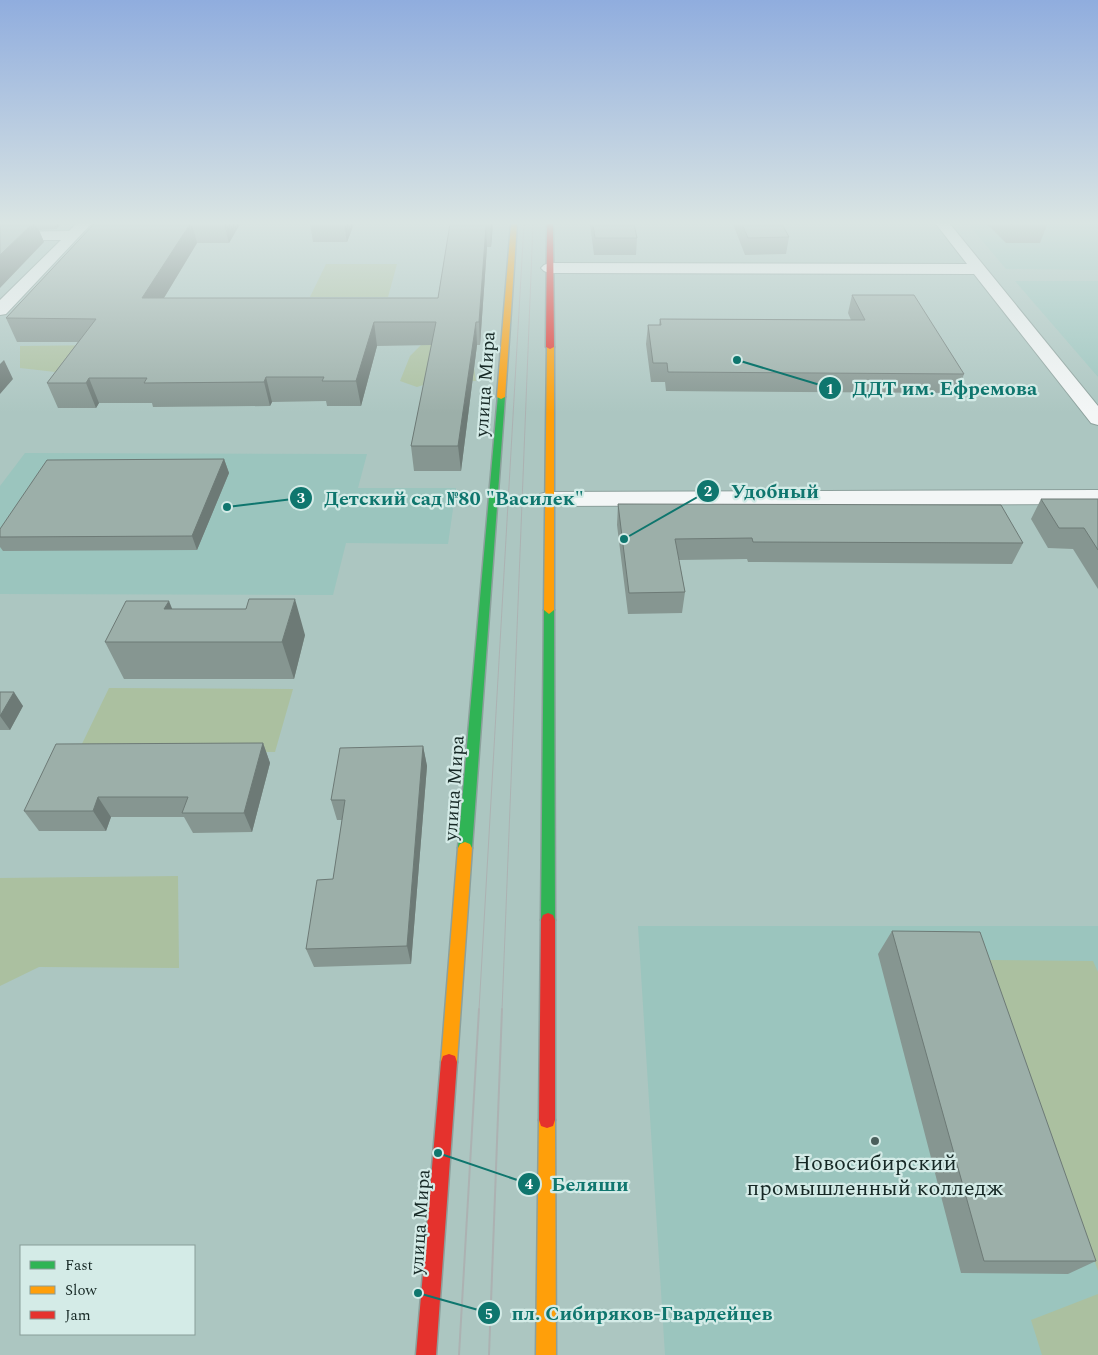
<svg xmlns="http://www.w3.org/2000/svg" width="1098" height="1355" font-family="Spectral,serif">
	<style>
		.built { fill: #9bc5be }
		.green { fill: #abc0a0 }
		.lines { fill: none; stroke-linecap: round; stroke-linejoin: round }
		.street-casing { stroke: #8ca09c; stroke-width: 2 }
		.fast-casing { stroke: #8ca09c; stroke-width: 3 }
		.slow-casing { stroke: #8ca09c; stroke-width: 3 }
		.jam-casing { stroke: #8ca09c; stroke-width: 3 }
		.street { fill: #f3f6f6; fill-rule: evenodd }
		.fast { fill: #30b455; fill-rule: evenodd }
		.slow { fill: #ff9f0a; fill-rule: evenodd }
		.jam { fill: #e5322d; fill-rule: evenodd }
		.tram-far1 { stroke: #acb2b2; stroke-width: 1 }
		.tram { stroke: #acb2b2; stroke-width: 2 }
		.wall { fill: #869691 }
		.shaded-wall { fill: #6d7a76 }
		.building { fill: #9cafa9; stroke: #6d7a76 }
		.poi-dot { fill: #4a5f5c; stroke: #d4ebe7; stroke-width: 2 }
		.labels { text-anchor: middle; stroke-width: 4.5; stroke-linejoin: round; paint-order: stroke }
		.street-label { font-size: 19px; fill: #162825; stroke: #d4ebe7 }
		.near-poi-label { font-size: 22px; fill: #162825; stroke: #d4ebe7 }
		.leader { fill: none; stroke: #0f766e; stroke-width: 2 }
		.callout-dot { fill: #0f766e; stroke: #d4ebe7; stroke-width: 2 }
		.mark-label { font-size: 15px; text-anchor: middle; font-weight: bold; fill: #fff }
		.callout-label { font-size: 20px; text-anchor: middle; font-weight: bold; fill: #0f766e; stroke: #d4ebe7; stroke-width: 4.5; stroke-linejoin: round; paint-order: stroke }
	</style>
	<rect width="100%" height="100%" fill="#acc6c1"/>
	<!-- built -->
	<path class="built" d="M968,224H1098V270L1006,269Z
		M1015,281H1098V377Z
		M25,453L367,454L358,488H456L448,544L346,543L333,595L0,594V486Z
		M638,926H1098V1355H665Z"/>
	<!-- green -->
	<path class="green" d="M326,264H397L388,297H310Z
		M106,345L73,374L20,368V346Z
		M421,345H446L473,360L476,381L432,382L417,387L400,381L410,356Z
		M109,688L293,689L275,752L79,750Z
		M178,876L179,968L39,967L0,986V878Z
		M989,960L1093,961L1098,972V1271Z
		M1098,1294V1355H1042L1031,1320Z"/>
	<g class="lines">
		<defs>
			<path id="street" d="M76,224H91L6,314L0,315V300L61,240H0V232L69,231Z
				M936,224H950L1098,406V425L1091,423L974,274L549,273L544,271L541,268L544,265L549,263L967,264Z
				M1098,490V504L548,506L540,504L537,499L540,494L548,492Z"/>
			<path id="fast" d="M498,395L505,397L472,848L470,852L465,854L460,852L458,848Z
				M549,606L554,610L555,920L553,925L548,927L543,925L541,920L544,610Z"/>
			<path id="slow" d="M511,224H517L505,397L501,399L497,397Z
				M547,345L554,347V610L549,614L544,610Z
				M465,842L470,844L472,848L457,1062L455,1068L449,1070L443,1068L441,1062L458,848L460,844Z
				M547,1112L553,1114L555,1120L556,1355H536L539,1120L541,1114Z"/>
			<path id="jam" d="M547,224H553L554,347L550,349L546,347Z
				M548,913L553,915L555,920V1120L553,1126L547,1128L541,1126L539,1120L541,920L543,915Z
				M449,1054L455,1056L457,1062L436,1355H416L441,1062L443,1056Z"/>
		</defs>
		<!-- street casing -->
		<use href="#street" class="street-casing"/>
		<!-- fast casing -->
		<use href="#fast" class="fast-casing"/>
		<!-- slow casing -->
		<use href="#slow" class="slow-casing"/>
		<!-- jam casing -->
		<use href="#jam" class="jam-casing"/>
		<!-- street -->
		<use href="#street" class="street"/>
		<!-- fast -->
		<use href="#fast" class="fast"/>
		<!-- slow -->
		<use href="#slow" class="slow"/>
		<!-- jam -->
		<use href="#jam" class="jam"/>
		<!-- tram-far1 -->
		<path class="tram-far1" d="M479,1010L524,224
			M502,1010L533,224"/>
		<!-- tram -->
		<path class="tram" d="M459,1355L479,1009
			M489,1355L502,1009"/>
	</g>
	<!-- wall -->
	<path class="wall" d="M0,224H61L56,229L39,230L44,242Z
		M94,224H240L229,243H197L164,298H438L450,224H493L491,247H487L480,345H477L461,471H414L411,446L432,345L377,346L361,406H327L326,401L272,402L270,406L153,407L152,403H99L96,408H58L47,383L78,342H17L6,318Z
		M310,224H354L347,242H313Z
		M590,224H634L637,238L636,255H594Z
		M733,224H782L789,237L786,254L745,255Z
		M987,224H1046L1047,225L1040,243H1006Z
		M852,295L964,374L957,393L666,391L665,382H651L646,344L648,325H659L660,319L851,320L848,313Z
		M224,459L229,473L197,550L3,551L0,547V529Z
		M1041,499H1098V589L1073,549L1048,548L1031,519Z
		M618,504L1023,543L1012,564L748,562L747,559L679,560L685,592L682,613L628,614L617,525Z
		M172,609L305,635L294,679H124L105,642Z
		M0,692L23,706L10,730H0Z
		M263,743L270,763L252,832L193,833L184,817H111L106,831H39L24,811Z
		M423,746L427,766L411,964L314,967L306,949L333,879L342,820H337L331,800Z
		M892,931L1096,1261L1068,1274L961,1273L878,954Z"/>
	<!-- shaded-wall -->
	<path class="shaded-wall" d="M32,224H36L44,242L0,288V255Z
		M54,224H61L56,229Z
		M190,224H192L197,243L150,321L142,298Z
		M224,224H240L229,243Z
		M344,224H354L347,242Z
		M490,224H493L491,247L490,226Z
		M486,226L487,247L480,345L479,322Z
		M374,322L377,346L361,406L356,381Z
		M476,322L477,345L461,471L458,446Z
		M4,360L13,379L0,394V364Z
		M266,377L272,402L270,406L264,382Z
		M89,378L99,403L96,408L86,383Z
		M224,459L229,473L197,550L192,536Z
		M295,599L305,635L294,679L282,642Z
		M169,601L184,638L164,609Z
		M14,692L23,706L10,730L0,716Z
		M263,743L270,763L252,832L244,813Z
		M423,746L427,766L411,964L407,946Z
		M98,797L111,817L106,831L93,811Z"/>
	<!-- building -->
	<path class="building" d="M0,224H32L0,255Z
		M94,224H190L142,298H438L450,224H490V226H486L479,322H476L458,446H411L436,322H374L356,381H322L324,377H266L264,382L144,383L147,378H89L86,383H47L96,319L6,318Z
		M593,224H634L637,238H595Z
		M742,224H782L789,237L748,238Z
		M1011,224H1046L1047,225H1013Z
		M852,295H914L964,374L668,372L667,363H653L648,325H661L660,319L865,320Z
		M224,459L192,536L0,537V529L47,460Z
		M1041,499H1098V550L1084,528H1059Z
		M618,504L1001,505L1023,543L753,542L752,538L675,539L685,592L629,593Z
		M249,599H295L282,642H105L126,601H169L164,609H246Z
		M0,692H14L0,716Z
		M263,743L244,813H182L188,797H98L93,811H24L56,744Z
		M423,746L407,946L306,949L317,880L333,879L345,800H331L340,748Z
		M892,931L980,932L1096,1261H984Z"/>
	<!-- sky -->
	<linearGradient id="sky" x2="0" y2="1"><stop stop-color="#90adde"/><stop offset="0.54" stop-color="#dae5e3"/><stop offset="1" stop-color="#dae5e3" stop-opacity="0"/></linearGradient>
	<rect width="1098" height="413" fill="url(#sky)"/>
	<!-- markers -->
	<circle class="poi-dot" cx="875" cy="1141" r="5"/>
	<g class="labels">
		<!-- street labels -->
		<g class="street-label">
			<text transform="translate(484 384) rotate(-86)" y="7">улица Мира</text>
			<text transform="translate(453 788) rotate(-86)" y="7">улица Мира</text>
			<text transform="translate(419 1222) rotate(-86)" y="7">улица Мира</text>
		</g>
		<!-- near-poi labels -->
		<g class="near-poi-label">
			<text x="875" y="1170">Новосибирский<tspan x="875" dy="25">промышленный колледж</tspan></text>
		</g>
	</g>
	<!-- callouts -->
	<path class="leader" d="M737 360L830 388M624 539L708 491M227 507L301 498M438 1153L529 1184M418 1293L489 1313"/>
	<g class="callout-dot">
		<circle cx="737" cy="360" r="5"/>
		<circle cx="624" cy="539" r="5"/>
		<circle cx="227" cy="507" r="5"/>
		<circle cx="438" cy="1153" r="5"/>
		<circle cx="418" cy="1293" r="5"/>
		<circle cx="830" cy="388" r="12"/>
		<circle cx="708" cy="491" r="12"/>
		<circle cx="301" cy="498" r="12"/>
		<circle cx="529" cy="1184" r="12"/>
		<circle cx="489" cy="1313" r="12"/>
	</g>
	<g class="mark-label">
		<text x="830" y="394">1</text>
		<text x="708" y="496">2</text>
		<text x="301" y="503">3</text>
		<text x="529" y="1189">4</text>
		<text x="489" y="1319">5</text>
	</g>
	<g class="callout-label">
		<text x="945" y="395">ДДТ им. Ефремова</text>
		<text x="775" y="498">Удобный</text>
		<text x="454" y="505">Детский сад №80 "Василек"</text>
		<text x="590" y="1191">Беляши</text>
		<text x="642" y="1320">пл. Сибиряков-Гвардейцев</text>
	</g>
	<!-- legend -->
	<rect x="20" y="1245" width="175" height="90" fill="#d4ebe7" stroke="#889d99"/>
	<rect x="30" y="1261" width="25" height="8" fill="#30b455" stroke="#889d99"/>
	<text x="65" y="1270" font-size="15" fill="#162825">Fast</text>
	<rect x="30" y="1286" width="25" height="8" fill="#ff9f0a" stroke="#889d99"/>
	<text x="65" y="1295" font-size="15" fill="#162825">Slow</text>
	<rect x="30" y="1311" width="25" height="8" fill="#e5322d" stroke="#889d99"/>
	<text x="65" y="1320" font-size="15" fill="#162825">Jam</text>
</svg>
